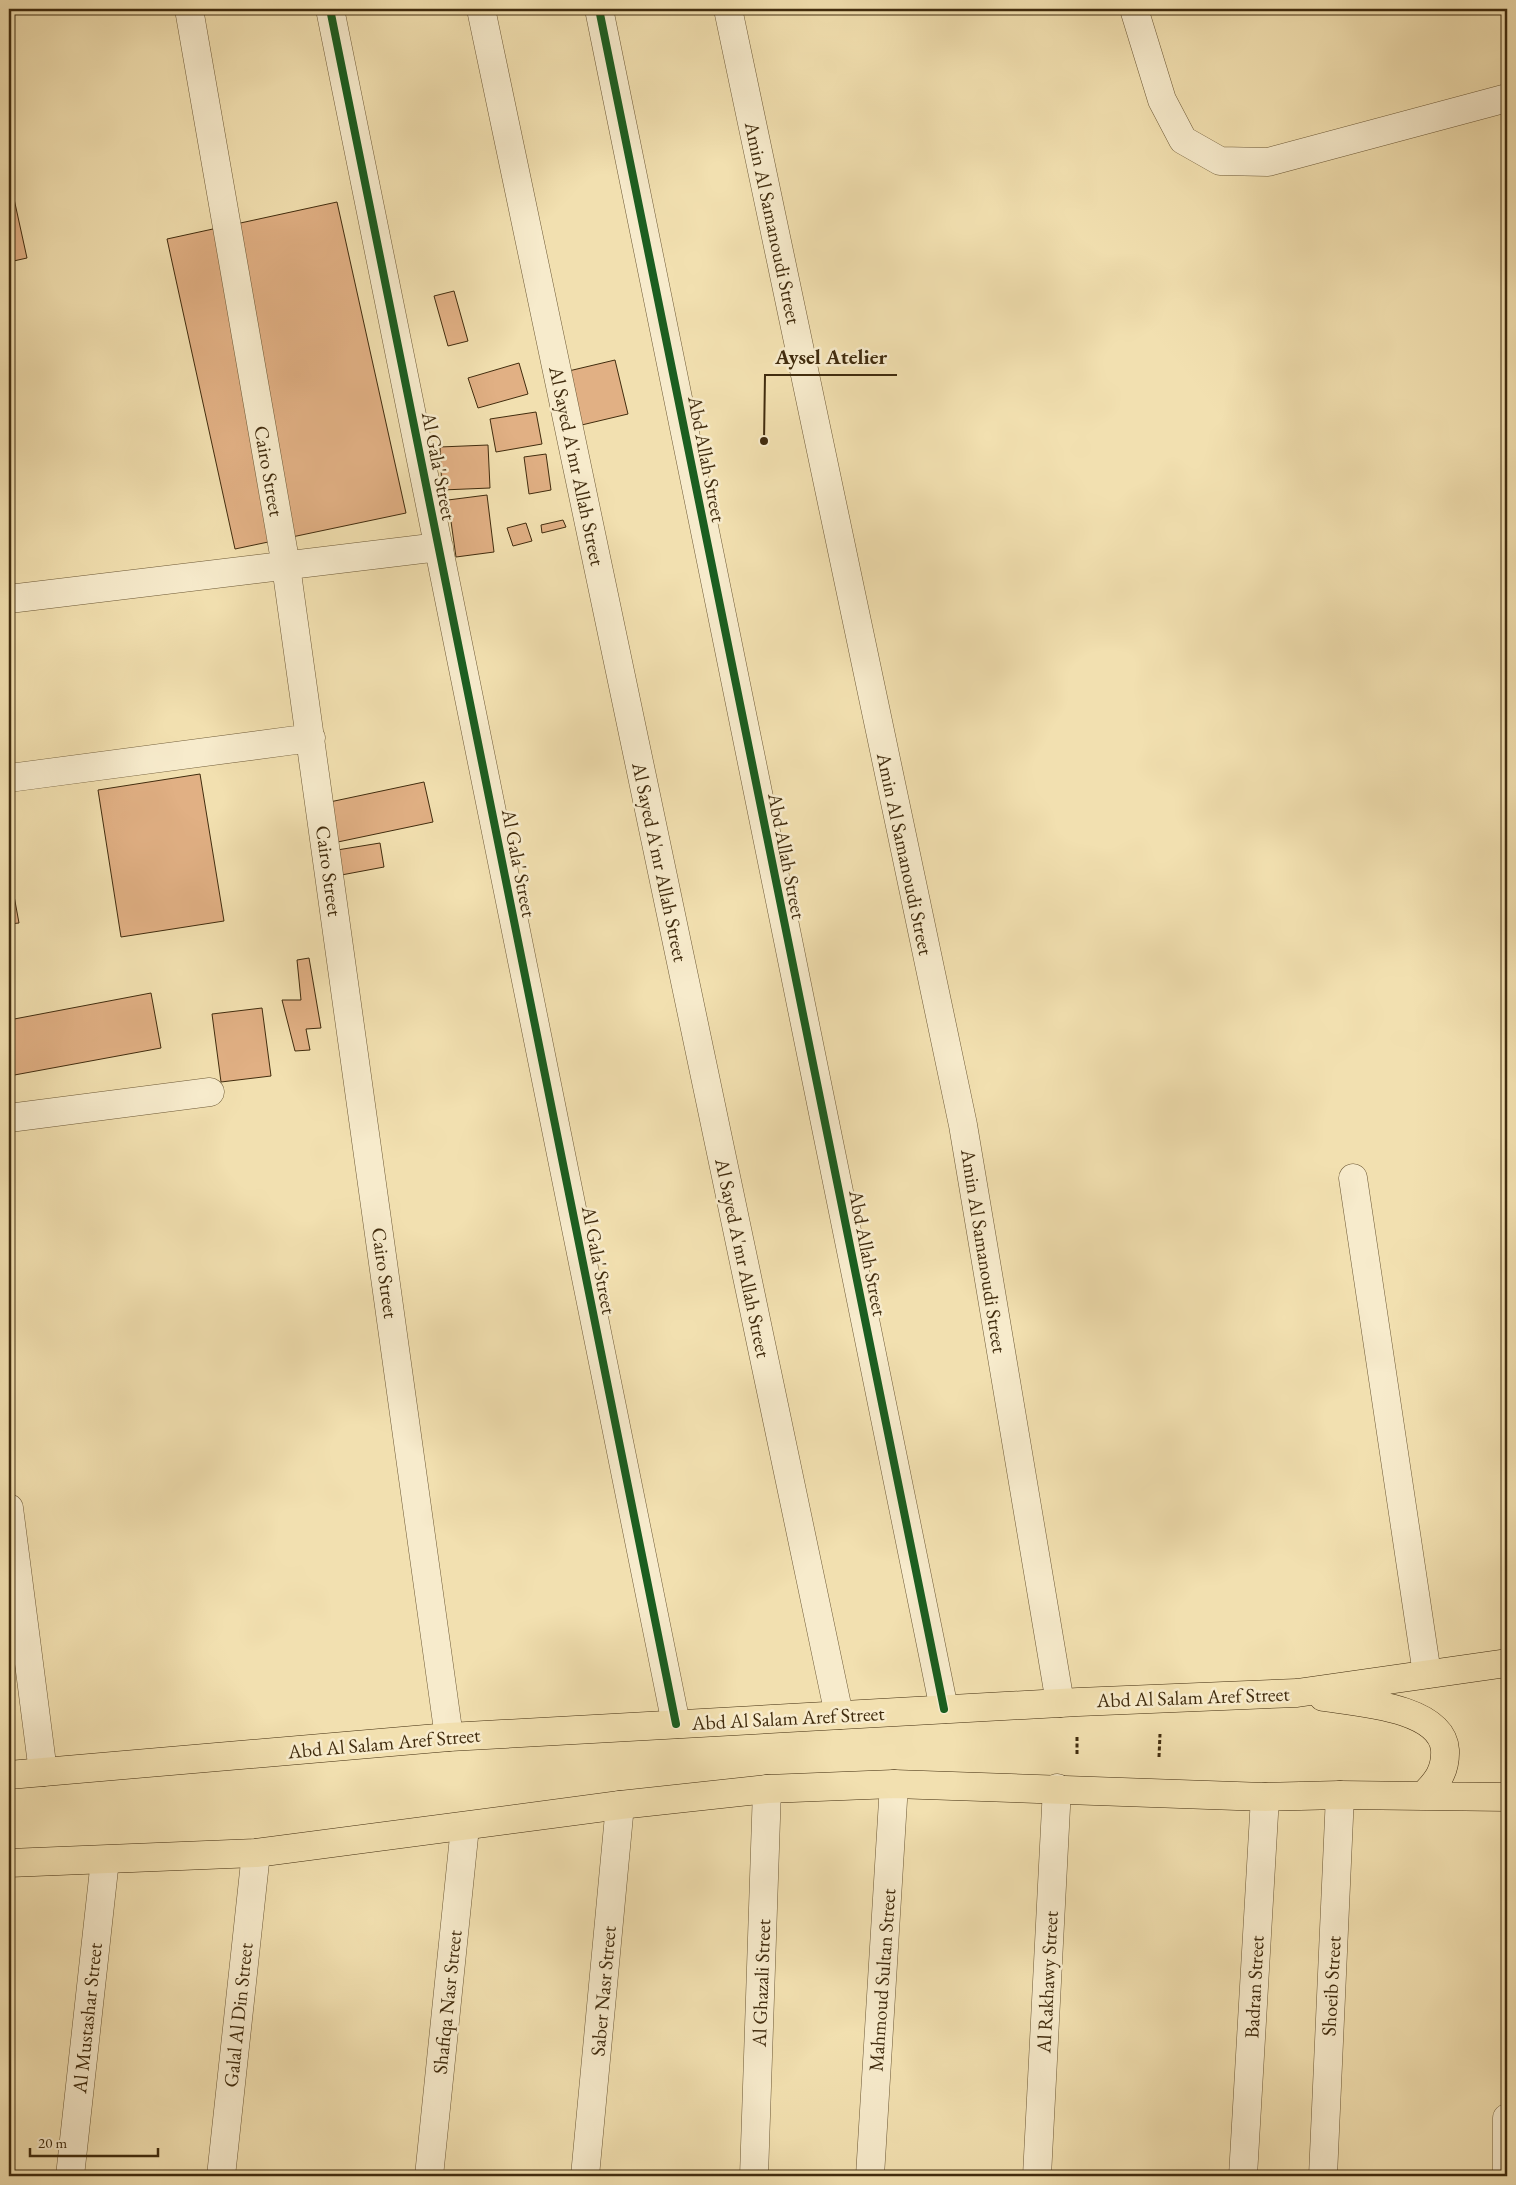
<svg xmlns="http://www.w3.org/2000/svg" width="1516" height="2185" font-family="'EB Garamond',serif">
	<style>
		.building { fill: #e1b084; stroke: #412c0e }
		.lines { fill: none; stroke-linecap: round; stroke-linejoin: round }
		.minor-casing { stroke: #6d5936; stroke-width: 29 }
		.major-casing { stroke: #412c0e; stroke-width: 29 }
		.path { stroke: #412c0e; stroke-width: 3; stroke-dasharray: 4 2.5; stroke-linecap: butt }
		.minor { stroke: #f7ebcc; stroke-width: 28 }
		.major { stroke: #f2e0b0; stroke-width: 28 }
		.cycleway-casing { stroke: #f7ebcc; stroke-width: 11 }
		.cycleway { stroke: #1b5e20; stroke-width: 8 }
		.labels { text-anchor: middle; stroke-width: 5; stroke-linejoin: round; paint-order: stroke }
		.street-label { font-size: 20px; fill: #412c0e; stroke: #f7ebcc }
		.leader { fill: none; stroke: #412c0e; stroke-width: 2 }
		.callout-dot { fill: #412c0e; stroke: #f7ebcc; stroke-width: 2 }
		.callout-label { font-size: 21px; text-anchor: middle; font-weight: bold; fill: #412c0e; stroke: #f7ebcc; stroke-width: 5; stroke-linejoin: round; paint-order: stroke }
	</style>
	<rect width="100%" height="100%" fill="#f2e0b0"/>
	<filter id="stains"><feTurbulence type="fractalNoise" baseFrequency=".004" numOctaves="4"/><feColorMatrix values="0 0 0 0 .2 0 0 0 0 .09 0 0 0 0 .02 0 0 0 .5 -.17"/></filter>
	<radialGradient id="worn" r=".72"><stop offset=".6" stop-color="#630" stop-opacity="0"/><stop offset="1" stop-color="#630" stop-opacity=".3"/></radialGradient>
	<!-- building -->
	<path class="building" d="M9,176L27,258L9,262Z
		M337,202L406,513L235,549L167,239Z
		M454,291L468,341L448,346L434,296Z
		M615,360L628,414L569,428L556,374Z
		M519,363L528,394L478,408L468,378Z
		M536,412L542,444L496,452L490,419Z
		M488,445L490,488L442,490L440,447Z
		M546,454L551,490L529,494L524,457Z
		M487,495L494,552L456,557L448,500Z
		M563,520L566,527L542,533L541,525Z
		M526,523L532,541L513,546L507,528Z
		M200,774L224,921L121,937L98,790Z
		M424,782L433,822L333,843L325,803Z
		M380,843L384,867L336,876L331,851Z
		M9,874H10L19,923L9,924Z
		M309,958L321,1028L306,1029L310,1050L295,1051L282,1000H301L297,960Z
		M151,993L161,1048L9,1076V1020Z
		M262,1008L271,1076L221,1082L212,1014Z"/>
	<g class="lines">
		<defs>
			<path id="minor" d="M189,9L286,566L449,1737
				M330,9L676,1724
				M481,9L839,1715
				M599,9L944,1709
				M728,9L963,1125L1060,1703
				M1134,9L1162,100L1183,140L1220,161L1268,162L1507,98
				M9,599L439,547
				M9,778L311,738
				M9,1118L210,1092
				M1353,1178L1427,1674
				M9,1508L43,1772
				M70,2176L105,1860
				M221,2176L256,1853
				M429,2176L465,1827
				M585,2176L620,1805
				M754,2176L767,1789
				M870,2176L894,1784
				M1037,2176L1057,1788
				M1243,2176L1265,1797
				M1323,2176L1340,1795
				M1507,2176V2118"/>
			<path id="major" d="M1323,1697C1356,1702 1442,1707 1445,1750C1446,1771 1437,1782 1423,1796
				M9,1775L449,1737L1078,1702L1297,1693L1507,1663
				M9,1863L256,1853L620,1805L767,1789L894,1784L1265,1797L1340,1795L1507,1797"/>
		</defs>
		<!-- minor casing -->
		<use href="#minor" class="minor-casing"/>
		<!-- major casing -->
		<use href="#major" class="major-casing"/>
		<!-- path -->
		<path class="path" d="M1077,1754V1737
			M1159,1757L1160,1734"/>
		<!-- minor -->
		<use href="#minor" class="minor"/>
		<!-- major -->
		<use href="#major" class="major"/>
		<defs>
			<path id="cycleway" d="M330,9L676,1724
				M599,9L944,1709"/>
		</defs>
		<!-- cycleway casing -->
		<use href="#cycleway" class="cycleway-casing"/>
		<!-- cycleway -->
		<use href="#cycleway" class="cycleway"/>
	</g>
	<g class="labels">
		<!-- street labels -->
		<g class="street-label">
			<text transform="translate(773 223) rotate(78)" y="7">Amin Al Samanoudi Street</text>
			<text transform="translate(707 459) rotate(79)" y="7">Abd Allah Street</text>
			<text transform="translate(439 466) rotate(79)" y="7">Al Gala' Street</text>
			<text transform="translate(577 466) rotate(78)" y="7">Al Sayed A'mr Allah Street</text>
			<text transform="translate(269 471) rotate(80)" y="7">Cairo Street</text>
			<text transform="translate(905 854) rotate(78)" y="7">Amin Al Samanoudi Street</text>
			<text transform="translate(787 856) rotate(79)" y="7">Abd Allah Street</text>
			<text transform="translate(660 862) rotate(78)" y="7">Al Sayed A'mr Allah Street</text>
			<text transform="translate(519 863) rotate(79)" y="7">Al Gala' Street</text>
			<text transform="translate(329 871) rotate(82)" y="7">Cairo Street</text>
			<text transform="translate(984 1251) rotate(81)" y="7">Amin Al Samanoudi Street</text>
			<text transform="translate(868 1253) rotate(79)" y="7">Abd Allah Street</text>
			<text transform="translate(743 1258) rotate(78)" y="7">Al Sayed A'mr Allah Street</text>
			<text transform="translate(599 1260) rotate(79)" y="7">Al Gala' Street</text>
			<text transform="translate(385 1273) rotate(82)" y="7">Cairo Street</text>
			<text transform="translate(1193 1697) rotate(-2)" y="7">Abd Al Salam Aref Street</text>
			<text transform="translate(788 1718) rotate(-3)" y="7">Abd Al Salam Aref Street</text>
			<text transform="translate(384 1743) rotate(-5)" y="7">Abd Al Salam Aref Street</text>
			<text transform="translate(882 1980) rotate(-86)" y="7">Mahmoud Sultan Street</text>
			<text transform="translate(1047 1982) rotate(-87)" y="7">Al Rakhawy Street</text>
			<text transform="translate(761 1983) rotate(-88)" y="7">Al Ghazali Street</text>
			<text transform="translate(1331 1986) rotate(-87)" y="7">Shoeib Street</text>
			<text transform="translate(1254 1987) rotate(-87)" y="7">Badran Street</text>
			<text transform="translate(603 1991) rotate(-85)" y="7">Saber Nasr Street</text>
			<text transform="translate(447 2002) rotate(-84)" y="7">Shafiqa Nasr Street</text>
			<text transform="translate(238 2015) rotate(-84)" y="7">Galal Al Din Street</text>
			<text transform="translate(87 2018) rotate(-84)" y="7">Al Mustashar Street</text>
		</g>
	</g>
	<!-- callouts -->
	<path class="leader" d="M764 441L765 375H897"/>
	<circle class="callout-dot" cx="764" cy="441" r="5"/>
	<g class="callout-label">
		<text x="831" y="364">Aysel Atelier</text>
	</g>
	<!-- margin -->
	<rect width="1516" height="2185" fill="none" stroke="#f2e0b0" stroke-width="30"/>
	<rect x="10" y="10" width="1496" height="2165" fill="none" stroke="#412c0e" stroke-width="2.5"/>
	<rect x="15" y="15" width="1486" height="2155" fill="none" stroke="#412c0e"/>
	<!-- scale -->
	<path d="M30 2148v8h128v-8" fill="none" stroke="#412c0e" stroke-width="2.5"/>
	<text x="38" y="2148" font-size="15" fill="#412c0e" stroke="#f7ebcc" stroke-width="4" paint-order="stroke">20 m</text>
	<rect width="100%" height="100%" filter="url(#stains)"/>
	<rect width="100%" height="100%" fill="url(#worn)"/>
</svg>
